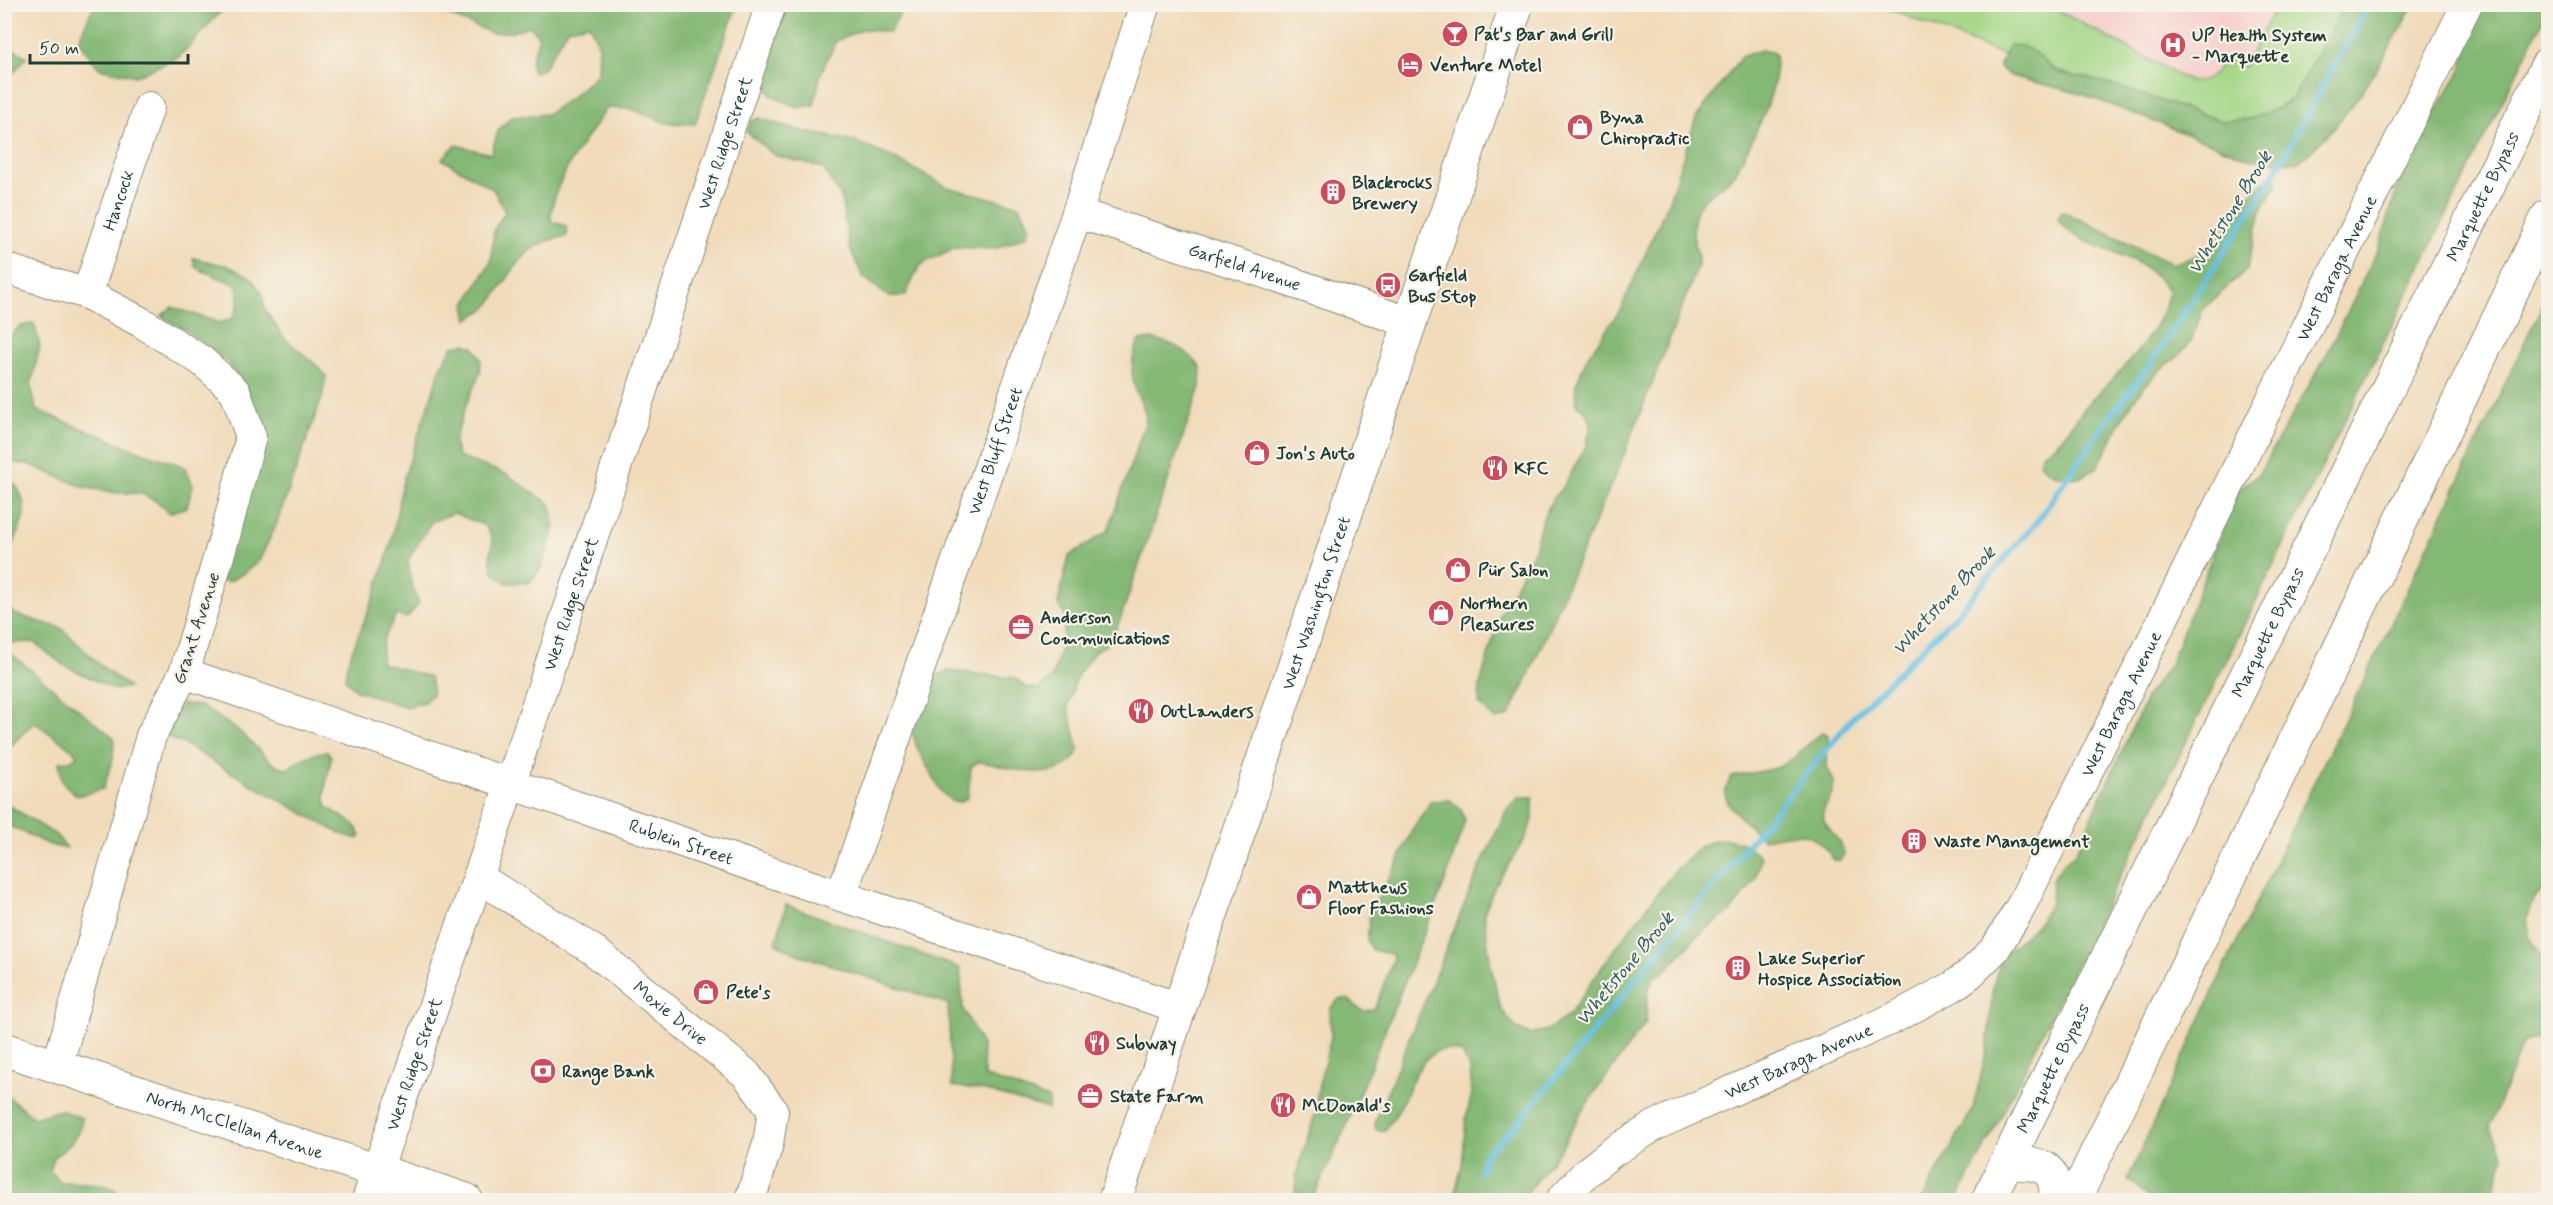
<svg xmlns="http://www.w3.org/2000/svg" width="2553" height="1205" font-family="Mynerve,sans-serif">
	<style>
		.built { fill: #f7d0cc }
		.green { fill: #a5d787; stroke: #628a5e; stroke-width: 1.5 }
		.forest { fill: #84b874; stroke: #527a54; stroke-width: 1.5 }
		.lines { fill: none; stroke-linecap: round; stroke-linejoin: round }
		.stream { stroke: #65c1e3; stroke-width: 6 }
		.minor-casing { stroke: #888c77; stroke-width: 32 }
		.major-casing { stroke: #888c77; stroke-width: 35 }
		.highway-casing { stroke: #888c77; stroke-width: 35 }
		.minor { stroke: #fff; stroke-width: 30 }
		.major { stroke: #fff; stroke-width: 33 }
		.highway { stroke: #fff; stroke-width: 33 }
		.labels { text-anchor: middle; stroke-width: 4.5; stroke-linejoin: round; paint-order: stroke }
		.poi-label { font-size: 18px; font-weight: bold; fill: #1f3d34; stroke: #f7f3e8; text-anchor: start }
		.street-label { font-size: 18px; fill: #1f3d34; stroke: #f7f3e8 }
		.water-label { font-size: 20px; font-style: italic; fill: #305e60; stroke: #f7f3e8 }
	</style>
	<rect width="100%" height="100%" fill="#f7f3e8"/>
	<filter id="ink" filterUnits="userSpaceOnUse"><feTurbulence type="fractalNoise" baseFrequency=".0167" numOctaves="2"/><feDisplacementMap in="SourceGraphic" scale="12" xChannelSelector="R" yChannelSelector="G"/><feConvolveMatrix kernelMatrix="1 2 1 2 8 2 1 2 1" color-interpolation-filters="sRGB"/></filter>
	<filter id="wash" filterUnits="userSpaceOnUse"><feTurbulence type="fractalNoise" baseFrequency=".008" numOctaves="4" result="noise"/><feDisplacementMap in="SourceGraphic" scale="24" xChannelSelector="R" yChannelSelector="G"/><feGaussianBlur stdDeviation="1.35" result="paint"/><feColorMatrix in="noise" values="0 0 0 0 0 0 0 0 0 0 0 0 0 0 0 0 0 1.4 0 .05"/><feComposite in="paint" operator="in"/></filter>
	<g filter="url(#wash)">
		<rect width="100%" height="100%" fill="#f1dbba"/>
		<!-- built -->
		<path class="built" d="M1908,5H2345L2277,109Z"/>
		<!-- green -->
		<path class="green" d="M1879,5H2048L2191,82C2212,80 2215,75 2224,57L2244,67L2277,5H2345L2292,99L2277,109L2255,118L2223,121L2093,79L2070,76L2046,65L2035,53L2009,45L2004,55Z"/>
		<!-- forest -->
		<path class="forest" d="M94,5V4L227,5L179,57L136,76L99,68L78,41Z
			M424,5H737L695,124L666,123L632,109L607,108C586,138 550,184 551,221L566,226L567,236L547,241L531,249L517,264L487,308L468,319L465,305L491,262L494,230L505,212L493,189L442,159L456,145L491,154L498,131L511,117L547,114L572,97L598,73L599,45L589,24L568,28L543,69L532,73L531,61L539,37L530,26L511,32L492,33Z
			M779,5H900V13L890,32L863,29L836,41L821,73L814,105L797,108L771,95L762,76Z
			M2344,5H2413C2383,62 2349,120 2299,162L2254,160L2085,95L2011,76L1999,67L2009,45L2022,46L2035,53L2058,73L2093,79L2223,121L2250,119L2277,109L2292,99Z
			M2487,5H2548V9L2004,1111L1957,1200H1922L1973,1108L1987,1050L1993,986L2002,956L2036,926L2051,903L2052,879L2065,862L2075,854L2148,694L2170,665L2238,489L2258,475L2328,352L2381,243L2400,179L2421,134L2461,71L2474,25Z
			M5,45L27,57L5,82Z
			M1761,50L1775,53C1780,94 1753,136 1736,172C1717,196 1695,192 1693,229C1692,243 1699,249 1698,266L1623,457L1526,681L1509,716L1495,720L1479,704L1480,684L1500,615L1534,550L1541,523L1552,500L1565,484L1586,446L1591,425L1587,412L1577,405L1576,384L1588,356L1621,309L1668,203L1696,118L1741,57Z
			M759,118L796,130L854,141L893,158L947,187L1020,206L1030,227L1027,236L994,249L956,247L920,265L905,296H888L863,277L849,246L841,197L823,168L774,155L747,132L751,121Z
			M2276,178L2277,185L2261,211L2247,269L2203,309L2191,341L2177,358L2166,364L2141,390L2123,417L2098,467L2079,478L2058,476L2046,470L2039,462L2042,454C2063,444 2073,420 2089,403C2119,371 2160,337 2169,291C2160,280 2151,270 2138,263C2113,249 2075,244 2058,220L2061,212L2067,213L2172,264C2184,260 2196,257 2206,250C2230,233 2248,181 2276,178Z
			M193,258L228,266L251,277L262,293L265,310L284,338L315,364L326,376L322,397L277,523L259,561L244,573L228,582L212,578L246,395L228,362L184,329L161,316L172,307L221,323L233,318L239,302L237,285L196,268Z
			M2548,293V885L2535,898L2527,918L2530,940L2548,963V1044L2535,1039L2523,1042L2490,1126L2504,1156L2494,1193L2485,1200H2151L2128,1179L2217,983L2379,649Z
			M34,323L40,346L31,385L36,410L144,453L184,466L193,485L187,507L170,513L156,501L140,493H117L83,487L28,464L12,463L11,480C38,508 17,531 5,562V342L19,327Z
			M1153,339C1176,344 1186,350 1201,368L1200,387L1120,620L1109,643L1094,652L1077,676L1068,707L1079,750C1059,790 1011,765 978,762L971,767L968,797L961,802L951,801L941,791L918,750L910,725L925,680L949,671L1015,678L1026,687L1038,689L1052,678L1062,645L1066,618L1058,604L1069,556L1108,531L1146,421C1146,410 1143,408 1139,398C1130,380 1130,359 1139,341Z
			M465,344L474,347L481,359L480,373L465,407L454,442L458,457L506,474L550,504L555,526L541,568L529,583H507L493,572L490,556L493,541L486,526L454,513L431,522L408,560L411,583L419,603L407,618L396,615L383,640L381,663L430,677L433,693L424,702L406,707L356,690L345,679L347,664L374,597L391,544L403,480L442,365L453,346Z
			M4,605L17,615L61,628L100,665L129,687L115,690L64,665L33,642L5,643Z
			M5,649L114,738L113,759L103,789L77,796L62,782L59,762L70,761L77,756L73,750L34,722L5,752V711L10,707L5,699Z
			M181,704L201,706L239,731L273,764L287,769C299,759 311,753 327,751L331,756C330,773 321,791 327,807L354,824L361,836L358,839L341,834C290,806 240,779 191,748C181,742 171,740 162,734Z
			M1822,732L1828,735L1827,767L1834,782L1833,792L1823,811L1824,822L1841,844L1844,854L1840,860H1834C1813,828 1798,832 1764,839C1754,832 1750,826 1742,819C1728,804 1718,797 1732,777L1777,768L1791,760Z
			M1520,797H1533V819L1526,837L1495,886L1484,913L1491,967L1501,1009L1517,1029L1530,1034L1547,1030L1568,1016L1609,957L1673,873L1701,846L1715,840L1728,839L1742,843L1757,853L1761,858L1755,880L1731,911L1696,937L1667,969L1654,978L1648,990L1646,1022L1583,1109L1560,1150L1521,1200H1453L1462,1165L1466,1118L1472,1094L1470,1069L1462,1053C1454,1050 1443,1047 1435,1052C1414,1065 1409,1092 1398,1111C1394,1118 1389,1124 1385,1130L1378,1131L1375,1127L1376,1120L1476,876L1507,809Z
			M1450,800L1460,808L1465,820L1446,879L1346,1127L1312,1200H1297L1295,1189L1297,1171L1316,1111L1317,1093L1331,1037L1330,1009L1339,999H1348C1358,1008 1362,1015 1375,1008L1393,960L1392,954L1372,950L1367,940L1370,913L1398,862L1412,830L1431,801Z
			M5,803L56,835L67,848C40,847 30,830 5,826Z
			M786,905L960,968L963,1009L982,1045L984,1076L1049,1099L1048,1109L986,1091L952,1086L948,1004L795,953L776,943Z
			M4,1093L34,1118L60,1110L82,1118C80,1136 69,1147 54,1157L50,1171L61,1182L104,1184L121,1193L118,1200H5Z"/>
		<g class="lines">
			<!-- stream -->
			<path class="stream" d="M1481,1172L1484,1155L1516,1125L1856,714L1955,616L2038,520L2106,422L2150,365L2272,178L2369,4"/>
		</g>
	</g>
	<g filter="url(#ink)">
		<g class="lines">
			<defs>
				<g id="minor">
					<path id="s1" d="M1077,213L1244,266L1411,323"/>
					<path d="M4,268L87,294L141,322L202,361L235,391L251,437L226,532L184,673L151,736L57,1067"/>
					<path id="s2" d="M87,294L149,107"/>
					<path id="s3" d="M184,673L841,896L1180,1008"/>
					<path id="s4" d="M478,877L593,950L746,1074L773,1111L768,1144L750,1200"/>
					<path id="s5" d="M841,896L1077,213L1145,4"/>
					<path id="s6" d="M367,1200L510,785L771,4"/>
					<path id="s7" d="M1561,1200L1586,1173L1611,1153L1656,1125L1892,1019L1952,987L1971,973L1995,949L2019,910L2467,4"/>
				</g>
				<g id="major">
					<path id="s8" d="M4,1049L466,1200"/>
					<path id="s9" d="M1115,1200L1517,4"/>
				</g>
				<g id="highway">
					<path d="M2007,1163C2038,1163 2057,1163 2056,1200"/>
					<path id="s10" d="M1988,1200L2548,64"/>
					<path d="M2074,1200L2548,216"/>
				</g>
			</defs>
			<!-- minor casing -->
			<use href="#minor" class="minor-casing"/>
			<!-- major casing -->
			<use href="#major" class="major-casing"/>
			<!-- highway casing -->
			<use href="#highway" class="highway-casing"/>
			<!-- minor -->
			<use href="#minor" class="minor"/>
			<!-- major -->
			<use href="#major" class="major"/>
			<!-- highway -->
			<use href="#highway" class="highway"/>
		</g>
	</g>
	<!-- icons -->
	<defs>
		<symbol id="bar-disc" viewBox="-11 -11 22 22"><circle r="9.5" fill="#d1495b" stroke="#f7f3e8"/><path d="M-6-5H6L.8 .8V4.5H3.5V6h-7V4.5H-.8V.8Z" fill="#fff"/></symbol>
		<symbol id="hospital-disc" viewBox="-11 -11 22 22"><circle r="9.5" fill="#d1495b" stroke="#f7f3e8"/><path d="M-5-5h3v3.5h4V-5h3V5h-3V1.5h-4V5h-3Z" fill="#fff"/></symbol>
		<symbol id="hotel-disc" viewBox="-11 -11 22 22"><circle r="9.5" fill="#d1495b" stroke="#f7f3e8"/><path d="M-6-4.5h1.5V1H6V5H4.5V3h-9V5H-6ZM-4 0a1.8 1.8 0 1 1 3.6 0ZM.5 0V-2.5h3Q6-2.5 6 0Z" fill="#fff"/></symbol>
		<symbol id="shop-disc" viewBox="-11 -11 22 22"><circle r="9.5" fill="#d1495b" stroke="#f7f3e8"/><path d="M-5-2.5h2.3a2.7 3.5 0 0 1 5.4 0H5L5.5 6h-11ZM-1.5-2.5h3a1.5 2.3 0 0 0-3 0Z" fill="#fff"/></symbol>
		<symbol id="building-disc" viewBox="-11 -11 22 22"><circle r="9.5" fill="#d1495b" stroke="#f7f3e8"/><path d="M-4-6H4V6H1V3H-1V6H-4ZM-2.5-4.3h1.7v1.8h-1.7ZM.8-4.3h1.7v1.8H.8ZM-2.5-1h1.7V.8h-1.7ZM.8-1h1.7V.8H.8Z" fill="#fff"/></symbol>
		<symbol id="bus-disc" viewBox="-11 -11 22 22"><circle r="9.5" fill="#d1495b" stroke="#f7f3e8"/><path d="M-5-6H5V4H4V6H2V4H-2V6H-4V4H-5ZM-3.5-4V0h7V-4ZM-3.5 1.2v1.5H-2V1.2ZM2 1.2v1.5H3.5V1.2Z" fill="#fff"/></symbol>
		<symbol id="restaurant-disc" viewBox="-11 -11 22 22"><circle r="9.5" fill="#d1495b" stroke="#f7f3e8"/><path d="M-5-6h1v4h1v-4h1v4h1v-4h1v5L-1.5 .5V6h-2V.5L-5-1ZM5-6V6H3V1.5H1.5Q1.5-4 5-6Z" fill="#fff"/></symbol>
		<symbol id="office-disc" viewBox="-11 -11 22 22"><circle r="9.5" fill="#d1495b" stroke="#f7f3e8"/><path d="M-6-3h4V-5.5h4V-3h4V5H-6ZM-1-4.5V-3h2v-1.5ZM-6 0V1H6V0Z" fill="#fff"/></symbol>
		<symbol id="bank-disc" viewBox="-11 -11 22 22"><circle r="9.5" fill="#d1495b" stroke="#f7f3e8"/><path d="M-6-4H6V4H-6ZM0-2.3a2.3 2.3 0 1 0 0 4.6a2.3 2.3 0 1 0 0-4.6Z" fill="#fff"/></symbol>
	</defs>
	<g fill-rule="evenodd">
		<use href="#bar-disc" x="1440" y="19" width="30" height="30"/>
		<use href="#hospital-disc" x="2158" y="30" width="30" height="30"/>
		<use href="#hotel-disc" x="1395" y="50" width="30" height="30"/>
		<use href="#shop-disc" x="1565" y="112" width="30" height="30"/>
		<use href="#building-disc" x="1318" y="177" width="30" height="30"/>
		<use href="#bus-disc" x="1373" y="270" width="30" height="30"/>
		<use href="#shop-disc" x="1242" y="438" width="30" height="30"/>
		<use href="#restaurant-disc" x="1480" y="453" width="30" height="30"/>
		<use href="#shop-disc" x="1443" y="555" width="30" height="30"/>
		<use href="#shop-disc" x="1426" y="598" width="30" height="30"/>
		<use href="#office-disc" x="1006" y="612" width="30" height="30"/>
		<use href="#restaurant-disc" x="1126" y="696" width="30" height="30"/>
		<use href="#building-disc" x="1899" y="826" width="30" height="30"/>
		<use href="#shop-disc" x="1294" y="882" width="30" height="30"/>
		<use href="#building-disc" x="1723" y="953" width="30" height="30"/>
		<use href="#shop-disc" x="691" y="977" width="30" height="30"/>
		<use href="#restaurant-disc" x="1082" y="1028" width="30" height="30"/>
		<use href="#bank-disc" x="528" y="1056" width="30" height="30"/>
		<use href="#office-disc" x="1075" y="1081" width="30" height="30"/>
		<use href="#restaurant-disc" x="1268" y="1090" width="30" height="30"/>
	</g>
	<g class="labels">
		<!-- poi labels -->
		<g class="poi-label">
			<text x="1474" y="40">Pat's Bar and Grill</text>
			<text x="2192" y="41">UP Health System<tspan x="2192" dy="21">- Marquette</tspan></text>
			<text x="1430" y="71">Venture Motel</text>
			<text x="1600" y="123">Byna<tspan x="1600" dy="21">Chiropractic</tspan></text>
			<text x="1352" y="188">Blackrocks<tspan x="1352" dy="21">Brewery</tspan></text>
			<text x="1408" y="281">Garfield<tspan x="1408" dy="21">Bus Stop</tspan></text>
			<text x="1276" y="459">Jon's Auto</text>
			<text x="1514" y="474">KFC</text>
			<text x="1478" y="576">Pür Salon</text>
			<text x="1460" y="609">Northern<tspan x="1460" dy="21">Pleasures</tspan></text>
			<text x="1040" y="623">Anderson<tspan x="1040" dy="21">Communications</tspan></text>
			<text x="1160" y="717">OutLanders</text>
			<text x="1934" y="847">Waste Management</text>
			<text x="1328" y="893">Matthews<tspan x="1328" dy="21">Floor Fashions</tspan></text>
			<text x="1758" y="964">Lake Superior<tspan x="1758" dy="21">Hospice Association</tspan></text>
			<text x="726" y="998">Pete's</text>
			<text x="1116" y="1049">Subway</text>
			<text x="562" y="1077">Range Bank</text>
			<text x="1110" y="1102">State Farm</text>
			<text x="1302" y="1111">McDonald's</text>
		</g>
		<!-- street labels -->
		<g class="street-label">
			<text dy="6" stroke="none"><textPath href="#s6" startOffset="1116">West Ridge Street</textPath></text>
			<text dy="6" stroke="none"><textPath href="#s10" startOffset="1119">Marquette Bypass</textPath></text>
			<text dy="6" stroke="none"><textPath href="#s2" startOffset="99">Hancock</textPath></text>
			<text dy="6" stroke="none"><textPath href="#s1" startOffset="176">Garfield Avenue</textPath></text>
			<text dy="6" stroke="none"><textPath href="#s7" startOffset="1268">West Baraga Avenue</textPath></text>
			<text dy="6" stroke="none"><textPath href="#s5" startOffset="471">West Bluff Street</textPath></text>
			<text dy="6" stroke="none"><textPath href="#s6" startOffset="630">West Ridge Street</textPath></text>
			<text dy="6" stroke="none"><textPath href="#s9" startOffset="630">West Washington Street</textPath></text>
			<text transform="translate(196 628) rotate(-72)" y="6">Grant Avenue</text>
			<text dy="6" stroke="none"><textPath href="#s10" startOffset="633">Marquette Bypass</textPath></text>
			<text dy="6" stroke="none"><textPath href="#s7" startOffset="782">West Baraga Avenue</textPath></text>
			<text dy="6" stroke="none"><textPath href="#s3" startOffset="525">Rublein Street</textPath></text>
			<text dy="6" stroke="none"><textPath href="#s4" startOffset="236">Moxie Drive</textPath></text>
			<text dy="6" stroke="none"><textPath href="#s7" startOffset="278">West Baraga Avenue</textPath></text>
			<text dy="6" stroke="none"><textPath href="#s6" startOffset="144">West Ridge Street</textPath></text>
			<text dy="6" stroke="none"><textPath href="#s10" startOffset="147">Marquette Bypass</textPath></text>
			<text dy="6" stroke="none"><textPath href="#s8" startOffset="243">North McClellan Avenue</textPath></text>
		</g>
		<!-- water labels -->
		<g class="water-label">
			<text transform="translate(2229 212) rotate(-58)" y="7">Whetstone Brook</text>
			<text transform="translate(1943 600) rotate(-47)" y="7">Whetstone Brook</text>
			<text transform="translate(1624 968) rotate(-50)" y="7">Whetstone Brook</text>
		</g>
	</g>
	<!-- margin -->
	<rect width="2553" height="1205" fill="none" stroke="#f7f3e8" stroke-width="24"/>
	<!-- scale -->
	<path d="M30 54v9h158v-9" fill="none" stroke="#1f3d34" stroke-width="3"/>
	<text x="39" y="54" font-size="18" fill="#1f3d34" stroke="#f7f3e8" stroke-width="4.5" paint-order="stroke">50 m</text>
</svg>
